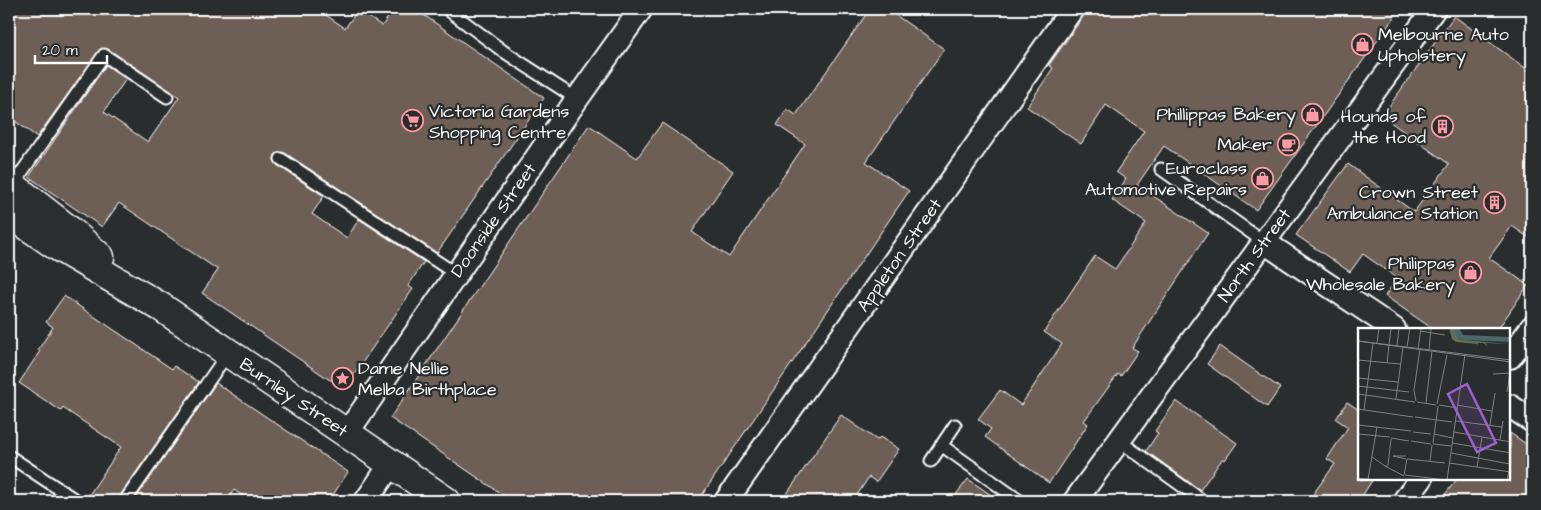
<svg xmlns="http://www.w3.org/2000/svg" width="1541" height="510" font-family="'Architects Daughter',sans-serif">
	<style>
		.building { fill: #6e5e56; stroke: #fff }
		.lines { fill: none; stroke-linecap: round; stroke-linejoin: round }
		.service-casing { stroke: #fff; stroke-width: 15 }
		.minor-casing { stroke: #fff; stroke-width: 26 }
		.secondary-casing { stroke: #fff; stroke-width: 31 }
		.service { stroke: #2a2d2e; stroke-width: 11 }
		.minor { stroke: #2a2d2e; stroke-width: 22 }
		.secondary { stroke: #2a2d2e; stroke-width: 28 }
		.labels { text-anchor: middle; stroke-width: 4.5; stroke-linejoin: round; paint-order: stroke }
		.poi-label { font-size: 18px; fill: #fff; stroke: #2a2d2e; text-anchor: end }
		.street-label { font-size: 18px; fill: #fff; stroke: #2a2d2e }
		.inset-road { fill: none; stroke: #7f8182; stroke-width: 1 }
		.view { fill: #9c61cf; fill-opacity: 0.15; stroke: #9c61cf; stroke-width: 2.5 }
		.inset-edge { fill: none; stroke: #fff; stroke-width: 2.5 }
	</style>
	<rect width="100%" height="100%" fill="#2a2d2e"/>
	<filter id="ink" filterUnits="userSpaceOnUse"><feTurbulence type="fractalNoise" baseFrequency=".02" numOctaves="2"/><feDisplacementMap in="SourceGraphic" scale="10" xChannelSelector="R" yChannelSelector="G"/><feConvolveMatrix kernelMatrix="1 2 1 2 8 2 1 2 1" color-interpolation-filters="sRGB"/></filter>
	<g filter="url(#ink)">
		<!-- building -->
		<path class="building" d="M9,9H317L345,28L358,10L382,26L394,9H415L544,98L437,253L285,153L281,152L275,155L274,159L277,165L324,196L312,214L347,238L359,219L424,262L408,286L413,289L353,376L330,380L202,293L218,270L119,203L102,227L29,177L106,65L126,79L104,112L148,142L179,97L108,49L101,48L37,137L9,117Z
			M870,9H887L944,49L866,162L909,191L698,501H512L390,418L589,125L637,158L662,123L733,171L692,232L729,257L805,144L777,125L787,109L796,115Z
			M1085,9H1400L1256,210L1164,146L1137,185L1208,233L1132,348L1138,351L1121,376L1118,374L1084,421L1088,424L1049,483L985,437L991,429L978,419L1000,390L1021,405L1062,344L1044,332L1095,256L1115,269L1146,223L1112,200L1126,179L1116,172L1144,131L1106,105L1081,144L1027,107L1053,68L1049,65L1083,17Z
			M1454,16L1532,73V240L1512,226L1489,258L1528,285L1498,329H1433L1385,296L1397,278L1363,254L1350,272L1296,235L1348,164L1414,212L1449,164L1382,116Z
			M64,296L172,369L174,366L199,382L119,497L118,501H85L121,447L63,408L61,411L19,383L40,351L38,350L53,327L46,322Z
			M1220,346L1280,388L1267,407L1207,364Z
			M216,383L348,472L329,501H250L234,490L226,501H134Z
			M1176,401L1237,443L1225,460L1223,458L1200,490L1146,451L1158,433L1155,431Z
			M1347,402L1359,410L1360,409V479H1373L1359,501H1308L1335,464L1327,459L1348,427L1336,419Z
			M841,415L877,440L880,437L899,449L876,482L869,477L853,501H782Z
			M1510,433L1532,448V501H1440L1457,479H1510Z
			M968,479L1000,501H951Z"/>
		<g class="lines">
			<defs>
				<path id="service" d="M447,9L503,51L577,99
					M281,159L456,274
					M1161,169L1264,242
					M12,186L104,55L167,97
					M1118,440L1203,501
					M941,445L1020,501
					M9,456L77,501
					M931,461L955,425
					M125,501L228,353"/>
				<path id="minor" d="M1264,242L1394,329
					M1510,357L1532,327
					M1510,406L1532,421
					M347,433L577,99L641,9
					M366,501L391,464
					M726,501L1072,9
					M1075,501L1434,9
					M1404,501L1421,479"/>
				<path id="secondary" d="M9,183L73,233L100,257
					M9,213L55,245L161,307L446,501"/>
			</defs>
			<!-- service casing -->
			<use href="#service" class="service-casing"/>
			<!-- minor casing -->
			<use href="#minor" class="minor-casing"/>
			<!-- secondary casing -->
			<use href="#secondary" class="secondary-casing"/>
			<!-- service -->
			<use href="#service" class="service"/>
			<!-- minor -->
			<use href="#minor" class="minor"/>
			<!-- secondary -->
			<use href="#secondary" class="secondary"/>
		</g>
	</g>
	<!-- icons -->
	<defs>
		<symbol id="shop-ring" viewBox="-11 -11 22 22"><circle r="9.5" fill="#2a2d2e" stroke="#ff9aa2" stroke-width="1.5"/><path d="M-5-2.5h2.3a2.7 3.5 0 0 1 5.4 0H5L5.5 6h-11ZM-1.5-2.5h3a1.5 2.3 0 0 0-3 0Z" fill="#ff9aa2"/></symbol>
		<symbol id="supermarket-ring" viewBox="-11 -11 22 22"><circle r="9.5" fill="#2a2d2e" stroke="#ff9aa2" stroke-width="1.5"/><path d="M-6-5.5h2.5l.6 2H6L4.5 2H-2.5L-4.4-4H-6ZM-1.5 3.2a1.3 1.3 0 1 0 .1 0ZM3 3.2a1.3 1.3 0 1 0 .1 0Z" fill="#ff9aa2"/></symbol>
		<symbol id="building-ring" viewBox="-11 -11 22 22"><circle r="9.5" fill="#2a2d2e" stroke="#ff9aa2" stroke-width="1.5"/><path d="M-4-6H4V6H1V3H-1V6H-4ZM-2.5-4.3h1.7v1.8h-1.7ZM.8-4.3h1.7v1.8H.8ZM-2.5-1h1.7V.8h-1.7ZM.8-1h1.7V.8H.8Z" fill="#ff9aa2"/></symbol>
		<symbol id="cafe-ring" viewBox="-11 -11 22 22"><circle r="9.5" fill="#2a2d2e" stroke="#ff9aa2" stroke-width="1.5"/><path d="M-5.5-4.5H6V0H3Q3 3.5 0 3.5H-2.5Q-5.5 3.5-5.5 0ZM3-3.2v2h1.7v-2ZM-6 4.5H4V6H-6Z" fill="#ff9aa2"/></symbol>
		<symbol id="sight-ring" viewBox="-11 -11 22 22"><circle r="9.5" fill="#2a2d2e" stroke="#ff9aa2" stroke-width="1.5"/><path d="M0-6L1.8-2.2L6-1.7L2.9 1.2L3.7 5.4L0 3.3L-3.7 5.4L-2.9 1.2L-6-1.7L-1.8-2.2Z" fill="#ff9aa2"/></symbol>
	</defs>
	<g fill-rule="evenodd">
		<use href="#shop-ring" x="1350" y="32" width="25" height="25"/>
		<use href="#shop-ring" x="1300" y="102" width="25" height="25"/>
		<use href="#supermarket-ring" x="400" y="108" width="25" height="25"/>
		<use href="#building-ring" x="1430" y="114" width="25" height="25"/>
		<use href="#cafe-ring" x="1276" y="132" width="25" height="25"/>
		<use href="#shop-ring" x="1250" y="166" width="25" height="25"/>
		<use href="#building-ring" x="1482" y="190" width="25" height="25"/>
		<use href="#shop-ring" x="1458" y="260" width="25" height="25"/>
		<use href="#sight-ring" x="330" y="366" width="25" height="25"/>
	</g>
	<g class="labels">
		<!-- poi labels -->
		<g class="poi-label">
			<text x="1378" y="40" text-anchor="start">Melbourne Auto<tspan x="1378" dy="21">Upholstery</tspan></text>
			<text x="429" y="117" text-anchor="start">Victoria Gardens<tspan x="429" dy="21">Shopping Centre</tspan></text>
			<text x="1296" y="120">Phillippas Bakery</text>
			<text x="1426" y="122">Hounds of<tspan x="1426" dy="21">the Hood</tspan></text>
			<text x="1272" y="150">Maker</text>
			<text x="1247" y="174">Euroclass<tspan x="1247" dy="21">Automotive Repairs</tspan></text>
			<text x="1478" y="198">Crown Street<tspan x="1478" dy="21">Ambulance Station</tspan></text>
			<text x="1455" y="269">Philippas<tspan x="1455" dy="21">Wholesale Bakery</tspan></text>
			<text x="358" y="374" text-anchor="start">Dame Nellie<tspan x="358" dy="21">Melba Birthplace</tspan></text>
		</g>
		<!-- street labels -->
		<g class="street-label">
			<text transform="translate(493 220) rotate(-55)" y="6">Doonside Street</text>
			<text transform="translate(899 255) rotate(-55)" y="6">Appleton Street</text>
			<text transform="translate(1254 255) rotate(-54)" y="6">North Street</text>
			<text transform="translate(294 397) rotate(34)" y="6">Burnley Street</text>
		</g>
	</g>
	<!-- overview -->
	<g transform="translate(1358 328)">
		<rect width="152" height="152" fill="#2a2d2e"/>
		<path d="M91,0H96L101,11L106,12L152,16L127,15L131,19L125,15H120L119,18V16L98,14L94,11Z" fill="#5d6e57"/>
		<path d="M96,0H101L105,7L152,9V14L106,12L99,10Z" fill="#4a686c"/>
		<path class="inset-road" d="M62,3L87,7M0,13L153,34M0,13L153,32M19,15L21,0M31,17L33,0M39,18L41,0M49,19L52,0M60,21L63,0M71,22L73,0M0,32L42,36M29,35L31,17M135,46L152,45M0,50L40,54M0,58L51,64M149,64L153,38M0,66L57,74M38,71L45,19M58,73L56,62L62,21M59,74L78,77M68,75L74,23M79,76L89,27M81,77L99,80M99,77L134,83M0,81L55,89M6,82L15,15M57,89L94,94M98,93L144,99M0,97L53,103M132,97L137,65M55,104L73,106M96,104L153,114M0,106L32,109M76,106L95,110M33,110L51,113M142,112L145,93M53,113L73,116M75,115L80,78M94,115L153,125M75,116L93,118M93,125L152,136M14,129L27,138M48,131L35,128H48M49,131L87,135M72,133L74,117M91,135L153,144M30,137L33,111M30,138H27L46,148M119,139L124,109M46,147L49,131M47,147L88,152M0,150L18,152M10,151L19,99M89,152L107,26M149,152L153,134"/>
		<path class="view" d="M109,56L138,115L119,124L90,66Z"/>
		<rect width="152" height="152" class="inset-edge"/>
	</g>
	<!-- margin -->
	<rect width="1541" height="510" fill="none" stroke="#2a2d2e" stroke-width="30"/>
	<rect x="15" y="15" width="1511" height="480" fill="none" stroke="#fff" stroke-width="2" filter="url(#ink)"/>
	<!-- scale -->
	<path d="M35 55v8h72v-8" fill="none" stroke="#ffffff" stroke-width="2.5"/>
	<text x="42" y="55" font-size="15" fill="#ffffff" stroke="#2a2d2e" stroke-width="4" paint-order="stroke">20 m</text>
</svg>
